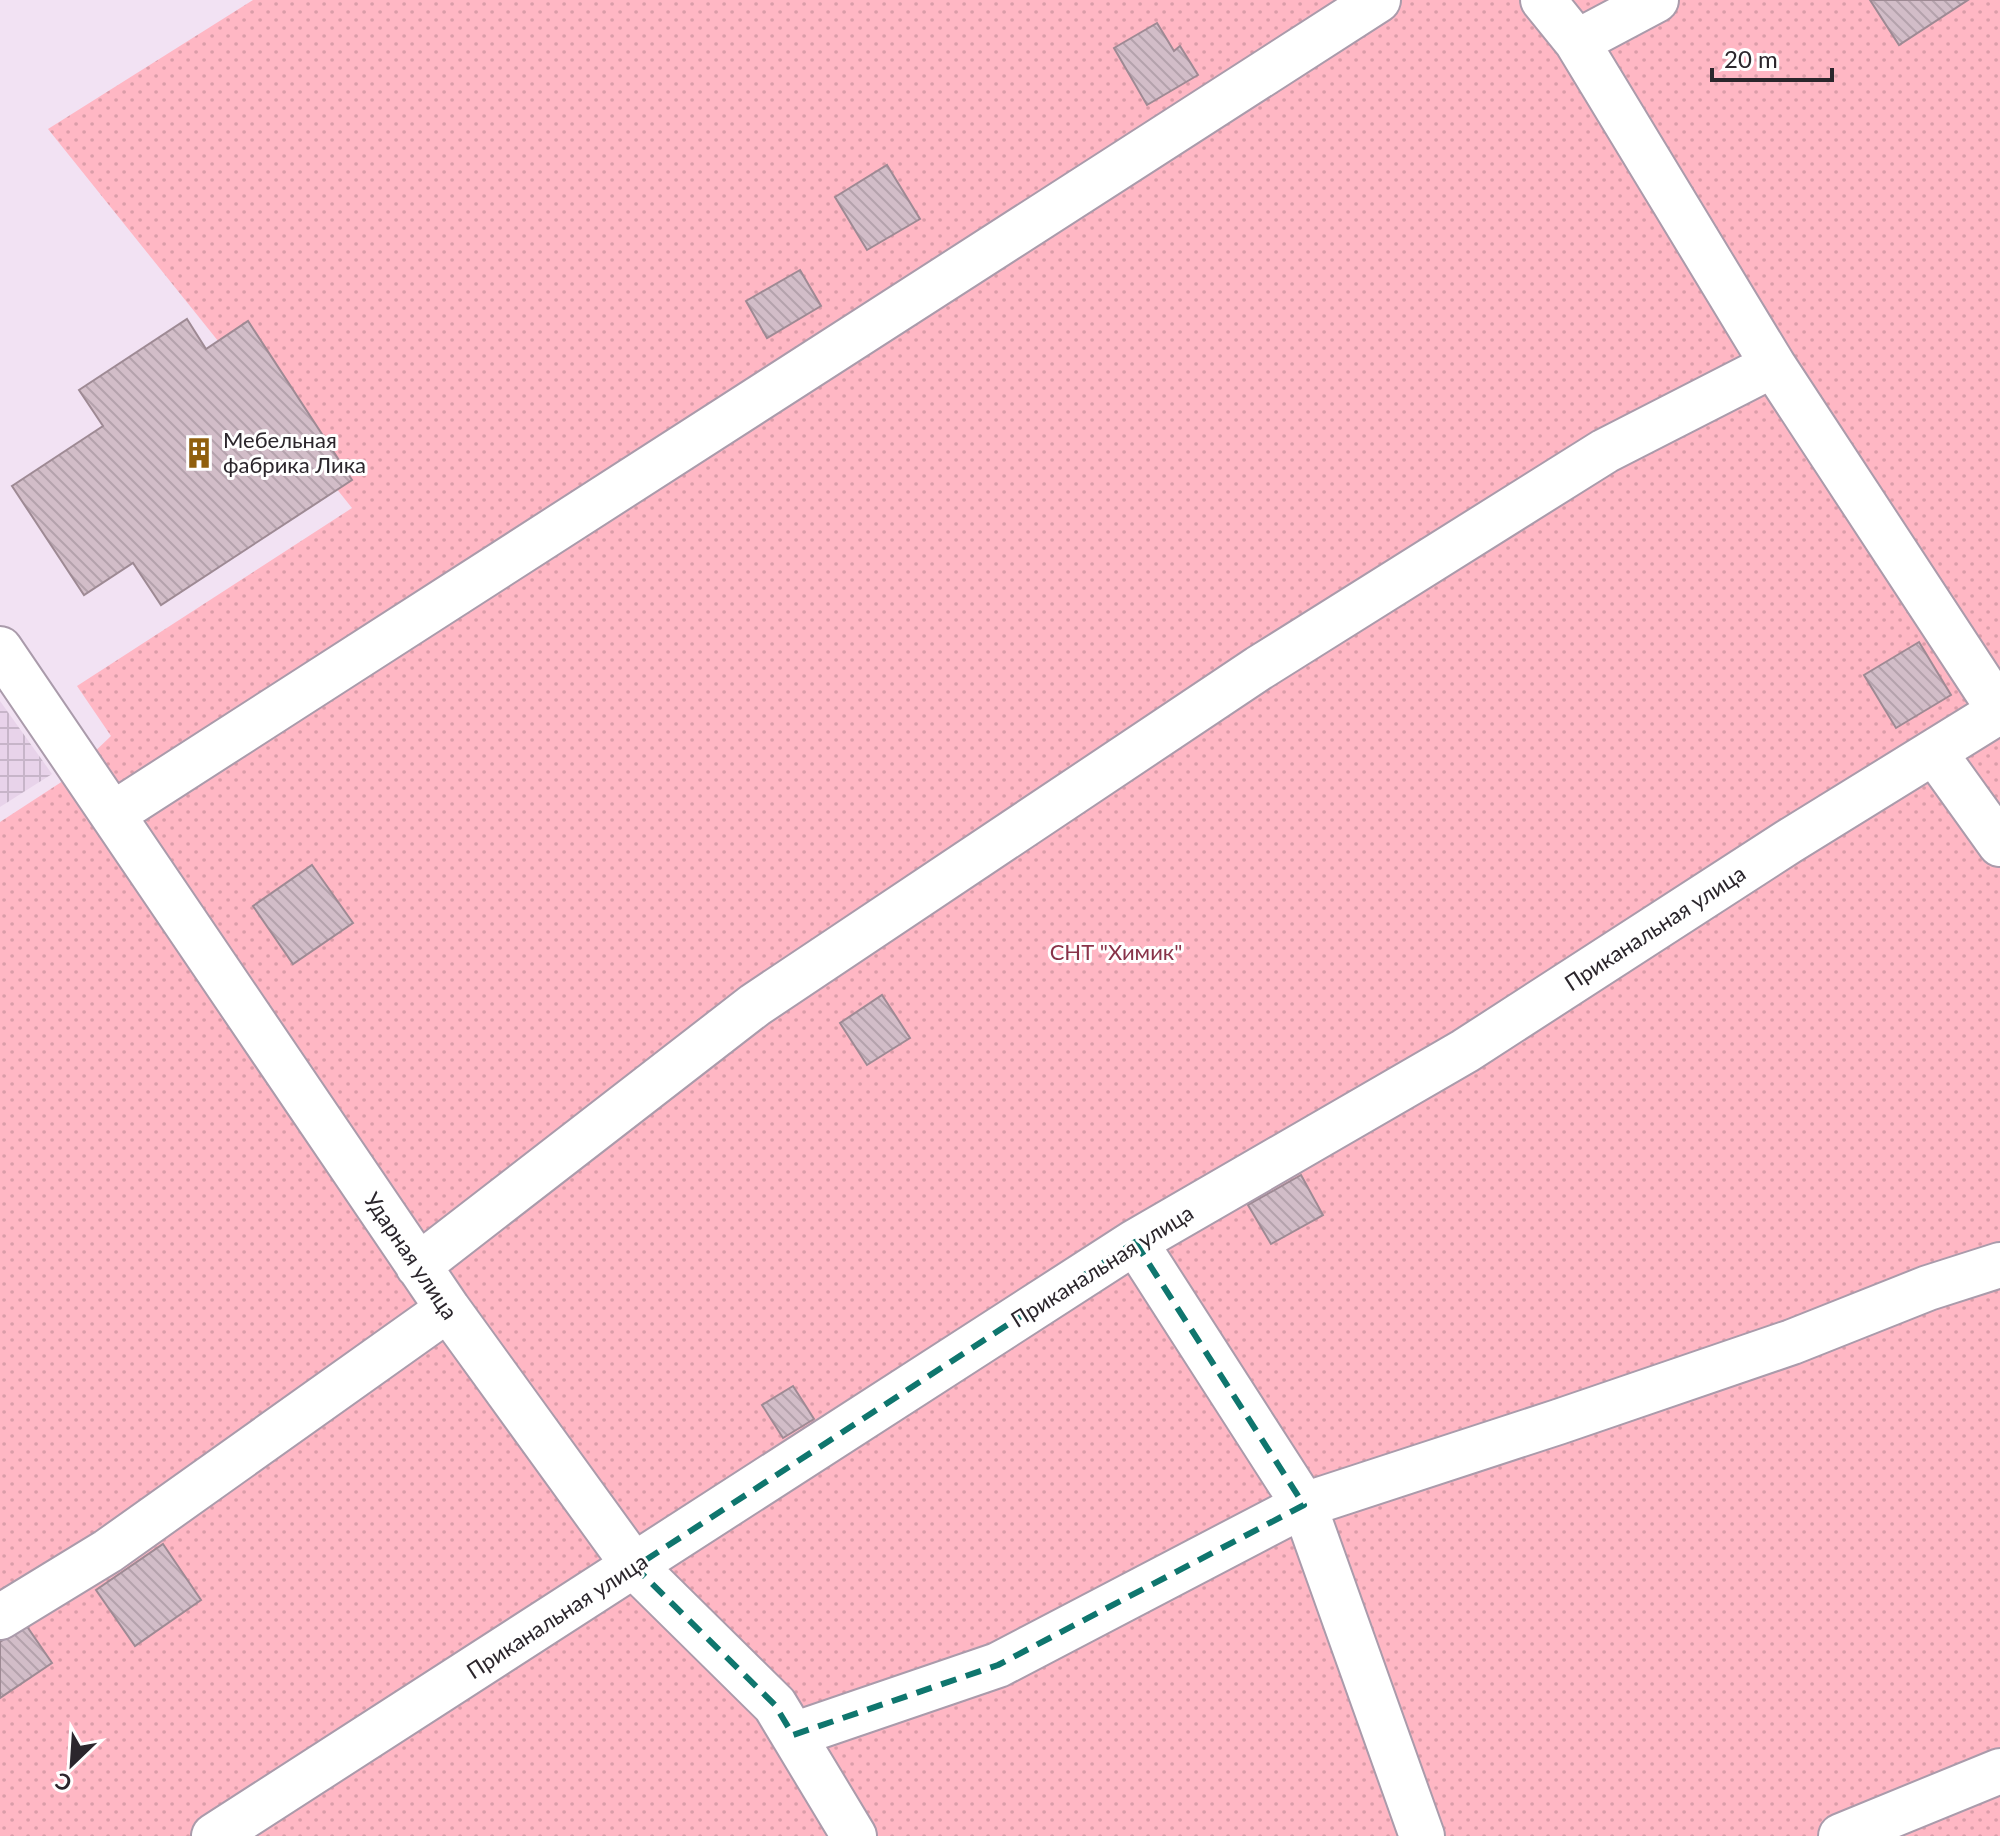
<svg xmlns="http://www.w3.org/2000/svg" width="2000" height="1836" font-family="Lato,sans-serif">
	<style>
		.industrial { fill: url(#industrial-grid) }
		.grass { fill: url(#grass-dots) }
		.building { fill: url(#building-back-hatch); stroke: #9e8a94; stroke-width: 2 }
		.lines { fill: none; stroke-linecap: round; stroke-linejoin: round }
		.minor-casing { stroke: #aa9bab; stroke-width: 48 }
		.minor { stroke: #fff; stroke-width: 44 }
		.marked { fill: none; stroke: #0f766e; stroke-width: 6; stroke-dasharray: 16 10; stroke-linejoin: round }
		.labels { text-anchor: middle; stroke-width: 6; stroke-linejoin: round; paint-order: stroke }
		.poi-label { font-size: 22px; fill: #2b262c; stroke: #fff; text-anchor: start }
		.street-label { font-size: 22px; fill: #2b262c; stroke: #fff }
		.park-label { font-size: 22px; fill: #883349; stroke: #fff }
	</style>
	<defs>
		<pattern id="industrial-grid" width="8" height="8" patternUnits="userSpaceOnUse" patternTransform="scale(2)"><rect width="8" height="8" fill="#e8d3ea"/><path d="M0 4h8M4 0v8" fill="none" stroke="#c7b5c9"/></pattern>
		<pattern id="grass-dots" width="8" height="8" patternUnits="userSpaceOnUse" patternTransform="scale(2)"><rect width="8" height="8" fill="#ffb7c4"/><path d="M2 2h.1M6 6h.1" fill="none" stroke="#db9da9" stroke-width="1.8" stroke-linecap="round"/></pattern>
		<pattern id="building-back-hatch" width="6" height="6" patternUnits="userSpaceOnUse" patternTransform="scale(2)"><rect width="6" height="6" fill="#d2bdc8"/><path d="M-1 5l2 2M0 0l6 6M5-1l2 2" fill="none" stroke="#b4a2ac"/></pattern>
	</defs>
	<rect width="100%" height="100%" fill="#f2e2f3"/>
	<!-- industrial -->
	<path class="industrial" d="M0,701L52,774L0,807Z"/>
	<!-- grass -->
	<path class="grass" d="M253,0H2000V1836H0V822L66,779L111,736L77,686L352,508L48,129Z"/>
	<!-- building -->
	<path class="building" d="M1870,0H1968L1899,45Z
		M1157,23L1174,51L1180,46L1198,75L1147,105L1114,48Z
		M887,165L920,219L867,250L835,197Z
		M800,270L821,306L767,338L746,301Z
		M187,319L206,349L248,321L352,480L161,605L133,563L84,595L12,486L103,426L79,390Z
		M1919,642L1951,695L1896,728L1864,675Z
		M312,865L353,923L293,964L253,906Z
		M882,995L910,1038L867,1065L840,1023Z
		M1301,1175L1323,1215L1271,1244L1248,1205Z
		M793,1386L814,1419L783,1438L762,1405Z
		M163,1544L201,1600L135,1646L96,1590Z
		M26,1625L52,1663L0,1698V1642Z"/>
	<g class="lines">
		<defs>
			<path id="minor" d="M1543,0L1577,42L1773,365
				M1577,42L1656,0
				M0,649L448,1309L635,1567L775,1705L854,1836
				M1934,752L2000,844
				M113,814L1378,0
				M1135,1242L1304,1505L1422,1836
				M418,1266L755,1005L1259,668L1605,451L1773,365L2000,711
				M0,1617L108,1551L448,1309
				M793,1735L998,1665L1304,1505L1558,1422L1792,1342L1928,1288L2000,1265
				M214,1836L1135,1242L1465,1051L1788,842L2000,711
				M1841,1836L2000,1771"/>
		</defs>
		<!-- minor casing -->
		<use href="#minor" class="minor-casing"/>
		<!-- minor -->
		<use href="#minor" class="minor"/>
	</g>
	<!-- marked area -->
	<path class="marked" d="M1135,1242L1304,1505L998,1665L793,1735L775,1705L635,1567Z"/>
	<!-- icons -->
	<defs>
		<symbol id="building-bare" viewBox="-9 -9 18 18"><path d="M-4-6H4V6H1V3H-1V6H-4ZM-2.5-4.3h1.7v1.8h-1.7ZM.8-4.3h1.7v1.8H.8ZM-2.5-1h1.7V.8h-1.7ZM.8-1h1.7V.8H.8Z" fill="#905f0d" stroke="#fff" stroke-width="2.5" paint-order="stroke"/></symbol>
	</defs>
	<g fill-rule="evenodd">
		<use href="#building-bare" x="177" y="431" width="44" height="44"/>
	</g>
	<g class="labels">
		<!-- poi labels -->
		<g class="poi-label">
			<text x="223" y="448">Мебельная<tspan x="223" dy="25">фабрика Лика</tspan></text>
		</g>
		<!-- street labels -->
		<g class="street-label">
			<text transform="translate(1655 928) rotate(-33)" y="8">Приканальная улица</text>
			<text transform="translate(411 1256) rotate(56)" y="8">Ударная улица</text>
			<text transform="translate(1102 1266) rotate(-32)" y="8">Приканальная улица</text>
			<text transform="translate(557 1616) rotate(-33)" y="8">Приканальная улица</text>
		</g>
		<!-- park labels -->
		<g class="park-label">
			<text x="1116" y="960">СНТ "Химик"</text>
		</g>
	</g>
	<!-- north arrow -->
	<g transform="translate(72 1764) rotate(205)" stroke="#ffffff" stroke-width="6" paint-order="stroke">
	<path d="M0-6L14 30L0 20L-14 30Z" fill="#2b262c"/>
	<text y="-12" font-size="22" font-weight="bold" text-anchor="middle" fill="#2b262c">С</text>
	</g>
	<!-- scale -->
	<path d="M1712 68v12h120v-12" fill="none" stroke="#2b262c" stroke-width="4"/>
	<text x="1724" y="68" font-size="24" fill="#2b262c" stroke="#ffffff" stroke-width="6" paint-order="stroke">20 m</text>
</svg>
